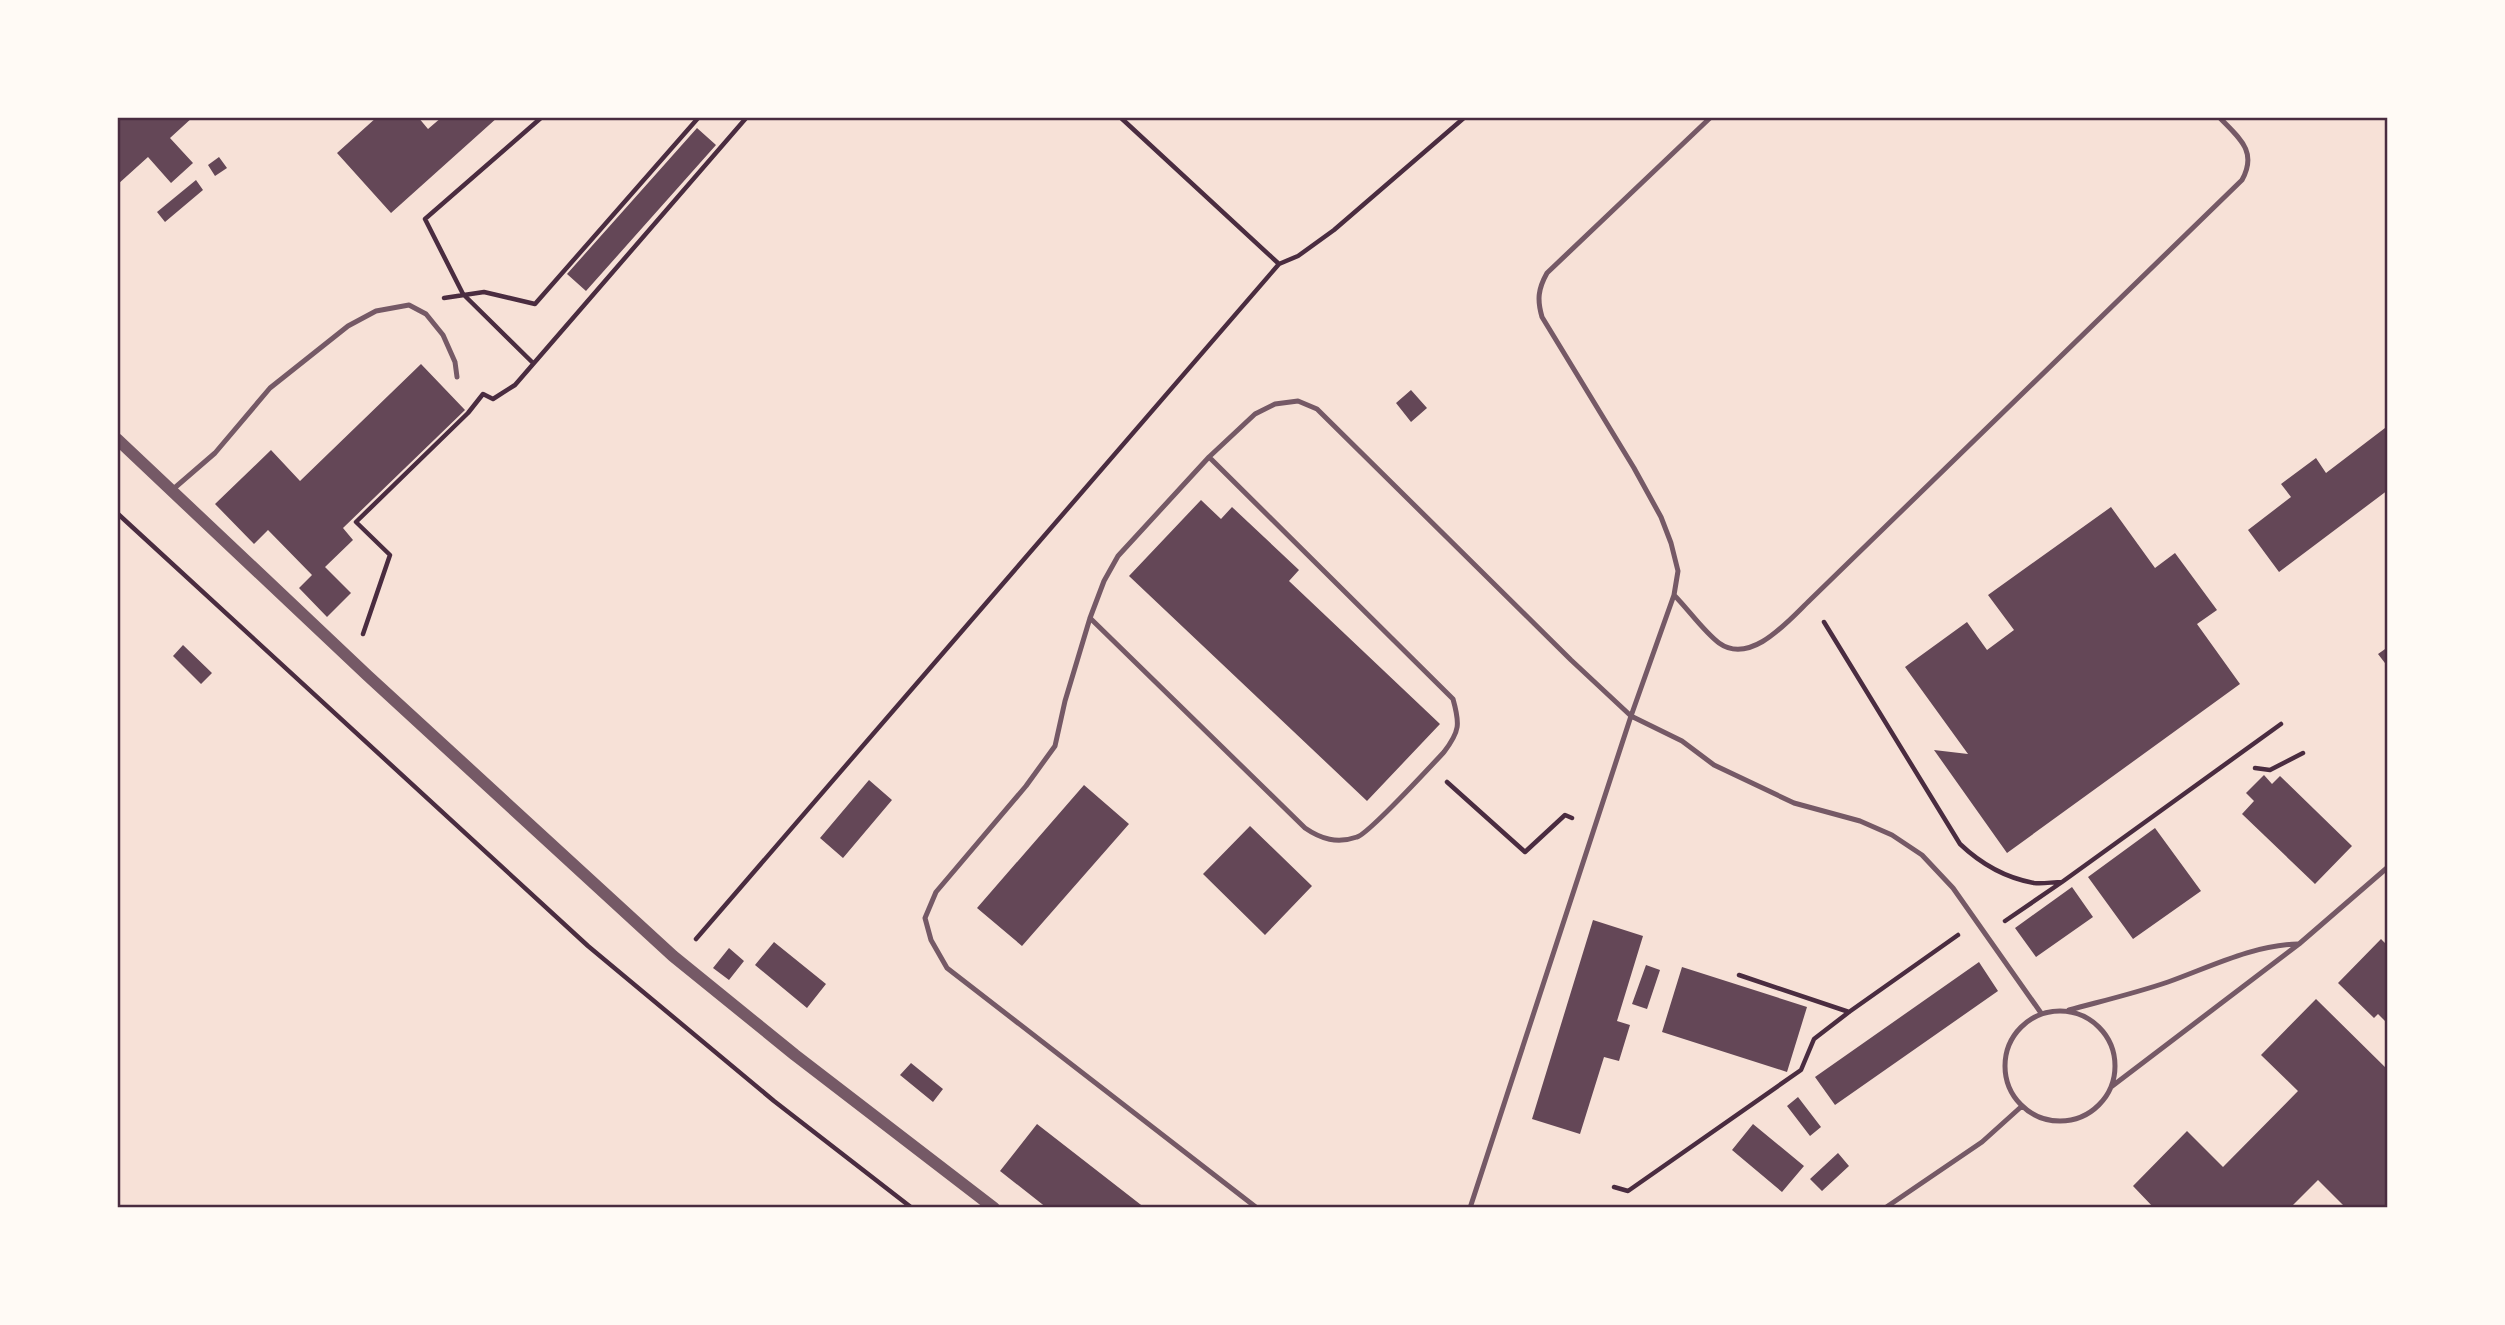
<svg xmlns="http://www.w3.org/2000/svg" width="2505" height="1325" font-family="'DejaVu Sans',sans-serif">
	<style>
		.building { fill: #644757 }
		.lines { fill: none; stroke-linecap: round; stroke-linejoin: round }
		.path { stroke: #4a2c40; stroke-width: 4.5 }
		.service { stroke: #755966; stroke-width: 5 }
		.tertiary { stroke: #755966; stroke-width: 12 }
		.neatline { fill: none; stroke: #4a2c40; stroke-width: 2.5 }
	</style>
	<rect width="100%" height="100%" fill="#f7e1d7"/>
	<!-- building -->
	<path class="building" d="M117,117H193L170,138L193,163L171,183L148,157L117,185Z
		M377,117H418L428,129L442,117H498L391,213L337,153Z
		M697,128L716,145L586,291L567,274Z
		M219,157L227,168L215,176L208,165Z
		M196,180L203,190L165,222L157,212Z
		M421,364L465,410L343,528L353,540L325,567L351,593L327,617L299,588L312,575L268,530L254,544L215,504L271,450L300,481Z
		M1411,390L1427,408L1411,422L1396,403Z
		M2385,428L2388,432V490L2279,572L2248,530L2291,497L2281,484L2316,458L2326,473Z
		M1201,500L1221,519L1232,507L1299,570L1289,581L1440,724L1367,801L1129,576Z
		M2111,507L2155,568L2175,553L2217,610L2197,624L2240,684L2007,853L1934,750L1968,754L1905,667L1967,622L1987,650L2014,630L1988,595Z
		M183,645L212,673L201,684L173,656Z
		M2388,647V667L2378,654Z
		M2264,775L2272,784L2280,776L2352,846L2315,884L2242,814L2254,801L2246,793Z
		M869,780L892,800L843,858L820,838Z
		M1084,785L1129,824L1022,946L977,908Z
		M1250,826L1312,886L1265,935L1203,874Z
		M2155,828L2201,891L2133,939L2088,877Z
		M2072,887L2093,917L2036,957L2015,928Z
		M1593,920L1643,936L1617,1021L1630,1025L1619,1061L1604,1057L1580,1134L1532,1119Z
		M2381,939L2388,946V1024L2378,1014L2374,1018L2338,983Z
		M774,942L826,984L807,1008L755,965Z
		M729,948L744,961L729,980L713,968Z
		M1979,962L1998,991L1835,1105L1815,1077Z
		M1646,965L1660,970L1647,1009L1632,1004Z
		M1682,967L1807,1007L1787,1072L1662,1032Z
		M2316,999L2388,1070V1208H2346L2318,1180L2290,1208H2154L2133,1186L2187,1131L2223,1167L2298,1091L2261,1055Z
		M911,1063L943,1089L933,1102L900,1075Z
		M1798,1097L1821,1127L1810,1136L1787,1106Z
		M1037,1124L1145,1208H1047L1000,1171Z
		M1753,1124L1804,1166L1782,1192L1732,1150Z
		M1838,1153L1849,1166L1822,1191L1810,1179Z"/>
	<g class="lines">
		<!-- path -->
		<path class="path" d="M1279,264L1298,256L1334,230L1465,117
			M444,298L484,292L535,304L699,117
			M533,363L463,294L425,219L542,117
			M117,513L588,946L774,1101L912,1208
			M1824,622L1960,844C1980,863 2006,878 2034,883C2043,884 2053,882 2062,882L2281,724
			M363,634L390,555L356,522L468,413L483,394L493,399L515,385L747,117
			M2255,768L2270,770L2303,753
			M1447,782L1525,852L1565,815L1572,818
			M2005,921L2062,882
			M696,939L1279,264L1120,117
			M1739,975L1849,1012
			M1614,1187L1628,1191L1801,1070L1814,1039L1849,1012L1958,935"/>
		<!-- service -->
		<path class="service" d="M1711,117L1547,273C1538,289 1537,300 1542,317L1634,468L1661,517L1671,543L1678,571L1674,595C1688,609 1704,632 1719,643C1751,666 1789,620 1810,600L2242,180C2258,151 2239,138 2219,117
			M171,491L215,453L270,388L348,326L376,311L409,305L426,314L443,335L455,362L457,377
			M1090,618L1305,828C1321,839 1337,844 1357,837C1368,834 1431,766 1444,752C1460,731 1460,724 1453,699L1209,457
			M2069,1010C2102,1001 2136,993 2168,982C2210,967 2253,945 2298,944
			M2005 1066a55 55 0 1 1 110 0a55 55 0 1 1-110 0Z
			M2111,1087L2299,944L2388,867
			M1257,1208L947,968L931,940L925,918L936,892L1026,786L1055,746L1065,701L1090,618L1104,581L1118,556L1209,457L1255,414L1275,404L1298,401L1317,409L1571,660L1631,716L1682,741L1714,765L1794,803L1860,821L1892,835L1922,855L1953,888L2041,1013
			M1470,1208L1631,716L1674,595
			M1885,1208L1982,1142L2022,1106"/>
		<!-- tertiary -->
		<path class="tertiary" d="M117,439L368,676L673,956L795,1055L994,1208"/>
	</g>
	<!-- border -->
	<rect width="2505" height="1325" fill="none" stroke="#fffaf5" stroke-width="238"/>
	<rect x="119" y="119" width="2267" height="1087" class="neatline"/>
</svg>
